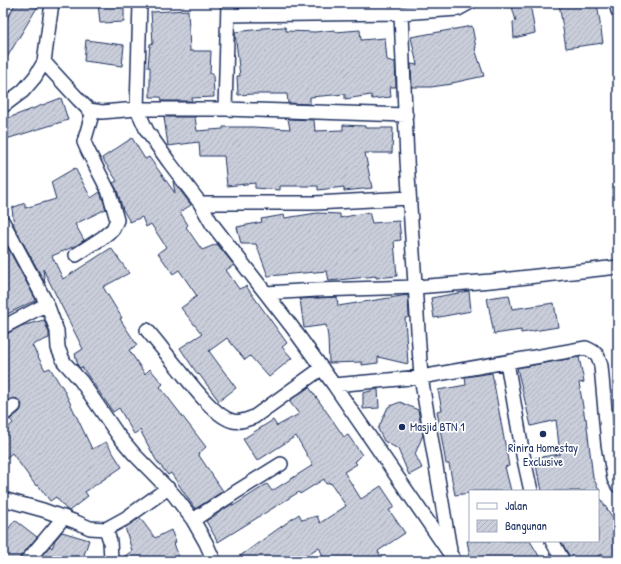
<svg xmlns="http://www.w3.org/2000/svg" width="621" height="564" font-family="'Patrick Hand',sans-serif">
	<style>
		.building { fill: url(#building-hatch); stroke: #1b2f5e }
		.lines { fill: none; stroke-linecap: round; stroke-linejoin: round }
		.street-casing { stroke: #1b2f5e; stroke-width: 16 }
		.street { stroke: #fff; stroke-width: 13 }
		.poi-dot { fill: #1b2f5e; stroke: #fff; stroke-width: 1.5 }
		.labels { text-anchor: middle; stroke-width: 3.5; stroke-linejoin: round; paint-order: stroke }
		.poi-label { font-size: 12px; fill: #1b2f5e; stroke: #fff; text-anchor: start }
	</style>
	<defs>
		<pattern id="building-hatch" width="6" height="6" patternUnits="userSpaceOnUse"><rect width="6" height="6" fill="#caceda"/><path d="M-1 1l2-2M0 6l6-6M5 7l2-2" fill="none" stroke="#adb1be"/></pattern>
	</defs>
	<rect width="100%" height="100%" fill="#fff"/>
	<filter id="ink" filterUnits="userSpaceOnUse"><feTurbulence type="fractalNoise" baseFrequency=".025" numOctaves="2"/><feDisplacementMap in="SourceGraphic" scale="8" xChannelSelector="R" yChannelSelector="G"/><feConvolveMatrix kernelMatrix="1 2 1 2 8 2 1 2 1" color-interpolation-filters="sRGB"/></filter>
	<g filter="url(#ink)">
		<!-- building -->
		<path class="building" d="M16,3H29L38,6L3,64V26Z
			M98,3H124V22L100,23Z
			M511,3H530L535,33L514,38L513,22L516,21Z
			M559,3H597L603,43L566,48Z
			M188,10L190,51H211L210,74H213L214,97L192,98V101H162L161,97H150V67H148L150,44L153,43L151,12Z
			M472,26L476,48L475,49L484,76L452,83V84L431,87H412L411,64L417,65L411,37Z
			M285,27L286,31L315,32L335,30V32L360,30L361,40L385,38L387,60L395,62L396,87H390L391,97L372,99L371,95L345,99V94L310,97V104L288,103L287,94H253L238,95L237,76H240L235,32L262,29V28Z
			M86,40L124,45L122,66L84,61Z
			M61,98L68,120L3,140V120Z
			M164,117H195L197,131L223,129V127H253L290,129L288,119L314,120L315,131L343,130V125L365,126V128H393L392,153H365L372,188L344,191V187L318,190V186H280V190L255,188V183L227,186L224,156H200L199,142L168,146Z
			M132,138L145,159L149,157L175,193L173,181L191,205L180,212L188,225L186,227L202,250L217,244L234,265L226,270L239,289L246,286L287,343L282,347L292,358L269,377L250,356L245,360L227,338L209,351L236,388L219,401L199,374L198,375L180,348L202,334L181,308L197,296L179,270L173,274L158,253L166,247L151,224L146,227L142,217L130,222L123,210L117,190L113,183L117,181L102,158Z
			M75,168L91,198L100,192L106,209L75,224L84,240L77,245L52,256L63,279L111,248L129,273L103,287L122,318L120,319L137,345L129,350L145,374L150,369L163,384L160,387L206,447L198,454L223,491L195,509L171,473L168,475L156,460L140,430L134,434L119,408L113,412L82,367L80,368L78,366L75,354L83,349L43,269L45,283L14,226L12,208L25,203V208L56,199L51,182Z
			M369,212L372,223L399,221L401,240L394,241L397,276L376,278V276L329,281L327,271L268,276L256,244H241L237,227L262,222L261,219L284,215L285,218L317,213L340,214V218Z
			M3,239L36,300L3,316Z
			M469,291L471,311L434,318L431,298Z
			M408,295L409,317L405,318L408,364L378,357V363L362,365V362L329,363L328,337L326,325L304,328L300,299L337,297L338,306Z
			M509,295L512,309L554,303L558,327L521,333V330L494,334L487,298Z
			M44,320L49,333V338L32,345L45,370L50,368L61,386H62L92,449L106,442L122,467L85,492L88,496L69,511L66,509L56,497L50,501L38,485L36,486L12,453L3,461V432L13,423L10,419L19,412L21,409L22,405L20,401L17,399L13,398L9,400L3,405V335L7,334L21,326Z
			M579,357L584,382L579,383L585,419L586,418L593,478L600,491H542L539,476H538L535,458L560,454L556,420L531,426L517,368Z
			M492,373L509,466L505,467L511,491H470V493L455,495L449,464H446L437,411L442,410L438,390L466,385L465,377Z
			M309,387L331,418L344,437L348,435L362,455L355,462L357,464L344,472L361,499L381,486L395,507L389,510L405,533L378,551L383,561H325L319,547L298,561H233L299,514L302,520L317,516L320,523L346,506L331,483L330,484L329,482L326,484L324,479L300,494L299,492L218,542L206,521L232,504L233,506L267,484L272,491L313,465L296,436L257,461L243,439L273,420L277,426L299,414L289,401Z
			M378,389L379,408L363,409V393Z
			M400,402L418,410L423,435L415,454L422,468L409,475L398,449L384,441L378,429L388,407Z
			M598,495L618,526V554L606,561L602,554L589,561H572L561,541H598Z
			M140,518L155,538L171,530L176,542L174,543L180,561H119V560L132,551L125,527Z
			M15,520L37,537L21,556L19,561H3V536Z
			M62,532L89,540L82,561H37L50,546L52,548L55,540Z
			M467,541H530L542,561H471Z"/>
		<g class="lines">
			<defs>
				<path id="street" d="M52,3L44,62L79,100L89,110L102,112L137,109H225L406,115
					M140,3L137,109L147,131L169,162L200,203L212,224L292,327L334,385L455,561
					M616,3L618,11
					M401,13L407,160L421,377L450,550
					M228,15L401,13L458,9L469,3
					M3,106L23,91L35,77L44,62
					M225,109L228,3
					M200,203H315L409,198
					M3,222L47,304L57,331L58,348L64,362L81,381L118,435L134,454L174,495L193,520L206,543L214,561
					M76,255L102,238L113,229L117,220L109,192L88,151L84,142L93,111
					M266,293L317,290L416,287L491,281L618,267
					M3,327L47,304
					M147,330C158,343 168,356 178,368C190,383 215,417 233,421C240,423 248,419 254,417L322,368
					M507,362L523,455L531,491
					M334,385L421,377L586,348C597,353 598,354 601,366L608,444L614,479L618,486
					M3,415L14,406
					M3,499L43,510L76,522L90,528L106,529L126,518L168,488
					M193,520L236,492L281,464
					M106,529L110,541L111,559L109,561
					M552,541L563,561
					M27,561L64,517"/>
			</defs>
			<!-- street casing -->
			<use href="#street" class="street-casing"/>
			<!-- street -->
			<use href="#street" class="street"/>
		</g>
	</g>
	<!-- markers -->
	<g class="poi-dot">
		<circle cx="402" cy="427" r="4"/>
		<circle cx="543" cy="434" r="4"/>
	</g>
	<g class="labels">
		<!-- poi labels -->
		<g class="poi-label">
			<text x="410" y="431">Masjid BTN 1</text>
			<text x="543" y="452" text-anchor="middle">Rinira Homestay<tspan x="543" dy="14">Exclusive</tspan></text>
		</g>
	</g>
	<!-- margin -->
	<rect width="621" height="564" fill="none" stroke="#fff" stroke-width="16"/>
	<rect x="8" y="8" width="605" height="548" fill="none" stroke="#1b2f5e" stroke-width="1.5" filter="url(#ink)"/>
	<!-- legend -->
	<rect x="469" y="490" width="130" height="52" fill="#ffffff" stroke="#a4acbf"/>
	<rect x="477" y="503" width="20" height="6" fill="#ffffff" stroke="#a4acbf"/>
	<text x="505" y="510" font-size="12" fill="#1b2f5e">Jalan</text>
	<rect x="477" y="520" width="20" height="12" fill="url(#building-hatch)" stroke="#a4acbf"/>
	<text x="505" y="530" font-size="12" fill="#1b2f5e">Bangunan</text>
</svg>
